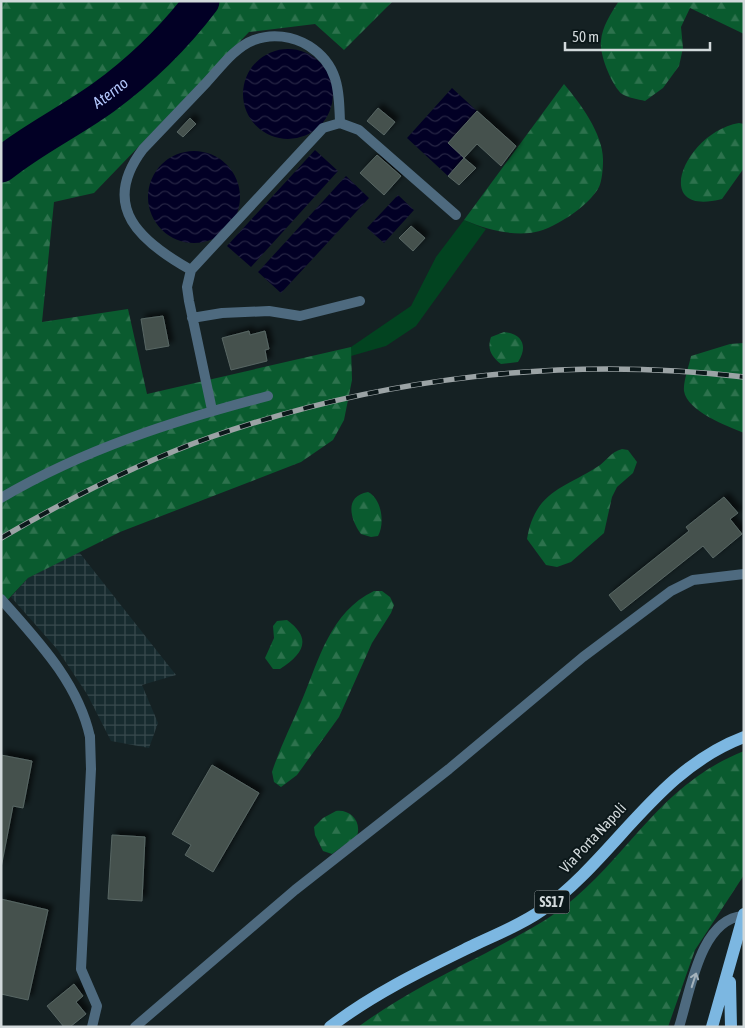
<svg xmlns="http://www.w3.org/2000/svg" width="745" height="1028" font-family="'Asap Condensed',sans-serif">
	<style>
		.industrial { fill: url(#industrial-grid) }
		.grass { fill: #024320 }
		.forest { fill: url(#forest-firs) }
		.water { fill: url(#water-waves) }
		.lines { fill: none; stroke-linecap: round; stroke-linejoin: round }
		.river { stroke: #020025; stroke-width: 35 }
		.building { fill: #44514e; stroke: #586663; filter: url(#shadow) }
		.lane { stroke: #4e6a7f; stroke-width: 10 }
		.street { stroke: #4e6a7f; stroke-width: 10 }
		.primary { stroke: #7cb7e1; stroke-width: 12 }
		.rail-casing { stroke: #9ba3a5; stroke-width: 5.5 }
		.rail { stroke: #0c181a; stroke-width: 4; stroke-dasharray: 11; stroke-linecap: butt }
		.oneway { stroke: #a4b2bb }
		.labels { text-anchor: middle; stroke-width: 4; stroke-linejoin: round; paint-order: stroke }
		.shield { fill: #0c181a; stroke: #979fa1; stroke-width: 1 }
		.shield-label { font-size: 14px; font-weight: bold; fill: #d2d9db }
		.street-label { font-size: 15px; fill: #d2d9db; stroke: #0c181a }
		.water-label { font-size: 16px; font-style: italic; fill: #b1c4fa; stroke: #0c181a }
	</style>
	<defs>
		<pattern id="industrial-grid" width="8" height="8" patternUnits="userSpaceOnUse" patternTransform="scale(1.25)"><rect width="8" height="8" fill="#172b2f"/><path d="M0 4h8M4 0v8" fill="none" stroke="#38494d"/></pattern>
		<pattern id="forest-firs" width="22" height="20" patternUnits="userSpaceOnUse" patternTransform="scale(1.25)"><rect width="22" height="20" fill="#0a5b2f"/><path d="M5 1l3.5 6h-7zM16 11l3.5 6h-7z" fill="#2d724d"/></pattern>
		<pattern id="water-waves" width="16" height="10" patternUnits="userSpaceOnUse" patternTransform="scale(1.25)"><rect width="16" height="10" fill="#020025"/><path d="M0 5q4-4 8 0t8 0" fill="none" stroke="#262544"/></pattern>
		<filter id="shadow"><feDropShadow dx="4.5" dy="-4.5" stdDeviation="2.5" flood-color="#0009"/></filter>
	</defs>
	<rect width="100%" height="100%" fill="#152123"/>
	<!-- industrial -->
	<path class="industrial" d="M79,552L176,675L142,685L158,723L149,748L111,741L87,694L57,649L11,597L28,578Z"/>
	<!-- grass -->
	<path class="grass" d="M464,220L486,229L416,326L386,346L351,356V347L411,306L436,257Z"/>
	<!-- forest -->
	<path class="forest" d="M1,1H393L344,50L315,24L249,32L94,193L54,202L42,322L128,309L147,394L351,347L352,380L344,420L333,440L301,462L120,532L28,578L1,607Z
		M619,1H744V34L690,8L681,27L683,48L679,66L663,88L645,101C638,99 628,98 622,94C612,86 599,54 601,41C602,27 611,13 619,1Z
		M564,84C580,103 604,135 603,161C603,168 602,181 599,187C589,206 552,231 530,233C506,235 486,229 464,220Z
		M739,123L744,124V168L722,199C649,218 685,132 739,123Z
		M504,332C523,334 528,347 518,362L501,364C491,356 487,349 491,337Z
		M744,343V433C727,426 687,411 684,391C683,382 689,366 691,356L730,344Z
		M622,449L628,450L637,462L633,473L617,487L612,497L604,533L571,562L557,567L546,565L527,539C535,492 562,489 597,467C607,461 610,452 622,449Z
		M368,492C382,499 385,524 378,536L371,537L361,534C350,519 344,496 368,492Z
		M374,591H382L390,597L394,605L391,613L372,643L339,717L297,775L281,787L274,782L272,772C280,747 292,724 302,700C319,660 330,612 374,591Z
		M287,620C313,639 303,654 280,669H273L265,658L274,638L273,626L277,621Z
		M744,751V875L695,950L668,1027H358C397,998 443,975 486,953C513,938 541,925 565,906C630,855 660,784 744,751Z
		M336,811C350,809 362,821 357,836L332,854L323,851L315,835L314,827L323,818Z"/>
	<!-- water -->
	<path class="water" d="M243 94a45 45 0 1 1 90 0a45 45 0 1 1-90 0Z
		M452,88L477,111L448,143L464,158L448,176L407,138Z
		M315,150L338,171L251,267L227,246Z
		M148 197a46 46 0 1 1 92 0a46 46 0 1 1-92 0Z
		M346,176L369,198L281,293L258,272Z
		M398,195L414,210L384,243L367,228Z"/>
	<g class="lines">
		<!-- river -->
		<path class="river" id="s1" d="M1,165C33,139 71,121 104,97C141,70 174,38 202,1"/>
	</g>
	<!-- building -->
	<path class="building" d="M378,108L395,122L384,135L367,121Z
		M477,111L516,146L501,166L477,144L464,158L448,143Z
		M190,118L196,124L183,137L177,132Z
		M377,155L401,176L384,195L360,173Z
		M464,158L476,168L459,185L448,176Z
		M411,226L425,238L413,251L399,238Z
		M163,316L169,346L146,350L141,319Z
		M249,331L250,335L265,331L269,349L265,350L267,361L231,370L222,338Z
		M724,497L738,513L730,519L742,534L713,558L703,546L621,611L609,595L689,531L686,527Z
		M1,755L32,761L23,808L13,806L1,868Z
		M212,765L259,793L213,872L185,855L191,845L172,834Z
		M112,835L145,837L142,901L108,899Z
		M1,899L48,910L28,1000L1,994Z
		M74,984L83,996L76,1002L86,1014L70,1027H64L47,1006Z"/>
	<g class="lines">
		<!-- lane -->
		<path class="lane" d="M191,270C141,242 99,207 143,149C164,127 185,105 206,83C220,68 235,47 254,40C272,33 293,36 309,46C339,65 339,91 340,123
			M192,318L222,313L269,311L300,316L360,301
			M212,410L189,301L187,287L191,270L323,128L340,123L359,130L456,215
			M1,498C84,449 176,420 268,396
			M1,599C37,640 78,682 90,737
			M135,1027L295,890L449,769L583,657L671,591L693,580L744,574"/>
		<!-- street -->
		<path class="street" d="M90,737L91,769L81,969L97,1006L92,1027
			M679,1027C690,993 700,919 743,916"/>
		<!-- primary -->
		<path class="primary" d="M730,982L731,1027
			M330,1027C374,993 425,969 474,945C497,934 521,925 542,910C615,858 656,770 744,737
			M712,1027L744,914"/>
		<defs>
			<path id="rail" d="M1,538C68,499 138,463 211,437C382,377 565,356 744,377"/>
		</defs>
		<!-- rail casing -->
		<use href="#rail" class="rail-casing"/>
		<!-- rail -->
		<use href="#rail" class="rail"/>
	</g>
	<!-- one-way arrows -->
	<defs><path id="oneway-shaft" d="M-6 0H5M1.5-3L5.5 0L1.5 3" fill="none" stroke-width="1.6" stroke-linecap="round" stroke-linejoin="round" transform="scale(1.25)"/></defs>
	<use class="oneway" href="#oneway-shaft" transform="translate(694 980) rotate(-72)"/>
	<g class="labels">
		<!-- shield labels -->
		<rect class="shield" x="534.5" y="890.5" width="35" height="23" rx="4"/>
		<g class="shield-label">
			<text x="552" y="907">SS17</text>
		</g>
		<!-- street labels -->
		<g class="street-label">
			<text transform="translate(593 838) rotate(-47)" y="5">Via Porta Napoli</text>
		</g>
		<!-- water labels -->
		<g class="water-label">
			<text dy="6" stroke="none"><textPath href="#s1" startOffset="131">Aterno</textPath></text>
		</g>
	</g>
	<!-- border -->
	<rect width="745" height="1028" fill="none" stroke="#d2d9db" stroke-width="5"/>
	<!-- scale -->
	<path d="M565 42v8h145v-8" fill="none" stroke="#d2d9db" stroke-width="2.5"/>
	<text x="572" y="42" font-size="15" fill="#d2d9db" stroke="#0c181a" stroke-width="4" paint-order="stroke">50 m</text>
</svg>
